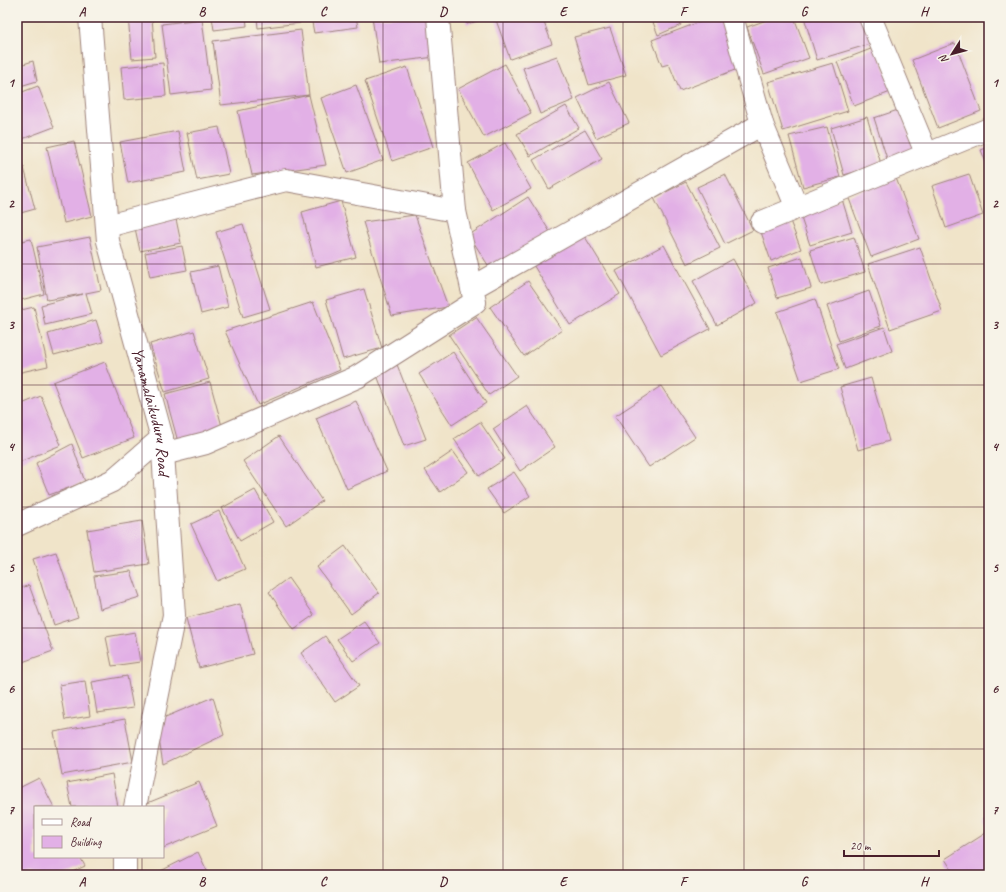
<svg xmlns="http://www.w3.org/2000/svg" width="1006" height="892" font-family="Caveat,sans-serif">
	<style>
		.building { fill: #e2b0e6 }
		.lines { fill: none; stroke-linecap: round; stroke-linejoin: round }
		.minor-casing { stroke: #9d827a; stroke-width: 24 }
		.minor { stroke: #fff; stroke-width: 22 }
		.grid { fill: none; stroke: #4a1f2b; stroke-width: 1; stroke-opacity: 0.55 }
		.labels { text-anchor: middle; stroke-width: 3; stroke-linejoin: round; paint-order: stroke }
		.street-label { font-size: 17px; fill: #4a1f2b; stroke: #f7f3e8 }
		.neatline { fill: none; stroke: #4a1f2b; stroke-width: 1.5 }
		.grid-label { font-size: 13px; text-anchor: middle; font-weight: bold; fill: #4a1f2b }
	</style>
	<rect width="100%" height="100%" fill="#f7f3e8"/>
	<filter id="ink" filterUnits="userSpaceOnUse"><feTurbulence type="fractalNoise" baseFrequency=".025" numOctaves="2"/><feDisplacementMap in="SourceGraphic" scale="8" xChannelSelector="R" yChannelSelector="G"/><feConvolveMatrix kernelMatrix="1 2 1 2 8 2 1 2 1" color-interpolation-filters="sRGB"/></filter>
	<filter id="wash" filterUnits="userSpaceOnUse"><feTurbulence type="fractalNoise" baseFrequency=".012" numOctaves="4" result="noise"/><feDisplacementMap in="SourceGraphic" scale="16" xChannelSelector="R" yChannelSelector="G"/><feGaussianBlur stdDeviation="0.9" result="paint"/><feColorMatrix in="noise" values="0 0 0 0 0 0 0 0 0 0 0 0 0 0 0 0 0 1.4 0 .05"/><feComposite in="paint" operator="in"/></filter>
	<g filter="url(#wash)">
		<rect width="100%" height="100%" fill="#f0e4c9"/>
		<g id="blocks">
			<!-- building -->
			<path class="building" d="M128,17H152L155,57L132,59Z
				M212,17H246L247,26L214,30Z
				M257,17H299L300,23L258,28Z
				M311,17H356L358,27L314,33Z
				M372,17H429L435,57L379,64Z
				M465,17H490L467,24Z
				M504,17H542L552,44L510,59L496,20Z
				M574,17H586L576,21Z
				M651,17H677L681,25L658,35Z
				M713,17H720L740,68L680,91L669,64L662,66L652,40Z
				M775,17H794L809,58L764,74L747,27Z
				M804,17H865L873,43L817,60Z
				M202,19L211,90L171,95L162,24Z
				M610,28L626,75L589,85L574,37Z
				M301,30L309,95L326,165L252,175L238,111L309,95L221,105L213,41Z
				M955,43L981,111L938,128L912,60Z
				M876,47L893,91L854,106L837,62Z
				M557,56L574,100L540,114L523,68Z
				M33,61L37,81L17,87V66Z
				M163,63L166,96L124,100L121,67Z
				M833,63L848,111L783,131L768,82Z
				M505,64L531,113L484,137L458,89Z
				M407,67L433,147L392,161L365,81Z
				M609,82L629,123L596,138L577,98Z
				M356,85L383,160L347,173L321,98Z
				M38,86L54,127L17,141V94Z
				M566,106L579,128L530,156L517,134Z
				M901,109L916,157L889,165L874,118Z
				M867,117L881,164L844,175L831,128Z
				M219,127L229,174L197,180L187,133Z
				M827,127L840,177L803,187L789,136Z
				M585,130L602,159L549,189L533,160Z
				M178,131L186,172L128,183L120,142Z
				M74,141L92,216L64,223L47,147Z
				M505,143L531,189L493,210L468,163Z
				M989,147V170L981,150Z
				M23,164L35,209L17,214V166Z
				M725,174L753,230L725,244L697,187Z
				M969,174L983,215L946,228L932,186Z
				M896,178L919,239L871,257L848,196Z
				M686,182L720,248L687,264L654,198Z
				M528,197L552,235L493,273L469,235Z
				M842,199L852,232L810,245L799,212Z
				M341,201L356,257L316,267L302,212Z
				M415,215L448,307L392,316L363,222Z
				M176,219L181,243L140,251L135,228Z
				M790,221L801,249L771,261L761,232Z
				M243,224L270,309L243,317L216,232Z
				M582,232L620,294L570,325L532,263Z
				M90,237L101,290L86,293L92,314L45,325L41,305L83,294L47,300L37,247Z
				M854,237L865,272L821,285L810,250Z
				M31,239L44,294L17,301V242Z
				M664,245L710,329L661,355L616,271Z
				M182,246L187,270L150,277L145,253Z
				M920,247L942,311L890,329L868,264Z
				M802,257L811,288L777,298L768,268Z
				M733,259L757,303L717,325L693,281Z
				M218,266L228,307L201,314L191,272Z
				M528,281L562,330L524,356L490,307Z
				M364,289L382,348L343,359L326,300Z
				M869,291L881,326L839,341L827,306Z
				M815,299L839,369L801,381L777,312Z
				M313,302L340,370L258,405L225,331Z
				M34,307L48,366L17,373V311Z
				M476,317L517,376L489,395L449,335Z
				M96,320L103,342L54,355L48,334Z
				M884,327L892,351L845,369L836,344Z
				M194,331L209,379L165,392L150,344Z
				M453,352L486,403L452,425L419,374Z
				M105,362L134,438L83,458L53,382Z
				M396,362L426,439L404,446L375,370Z
				M871,378L889,441L858,450L840,387Z
				M210,382L223,430L178,442L165,394Z
				M661,386L695,437L649,467L615,416Z
				M41,396L61,445L17,463V406Z
				M356,401L387,471L347,489L316,418Z
				M527,406L555,447L520,471L493,429Z
				M480,422L505,459L479,476L454,439Z
				M279,436L322,501L286,526L243,461Z
				M72,444L85,482L49,495L36,463Z
				M453,451L468,472L440,492L425,470Z
				M514,472L530,496L504,513L487,489Z
				M255,490L273,522L240,541L222,508Z
				M219,511L245,569L217,581L191,524Z
				M142,521L149,564L94,572L87,530Z
				M345,546L379,593L351,614L317,567Z
				M56,552L78,617L54,625L33,559Z
				M131,571L140,597L100,609L94,576Z
				M288,578L314,615L294,629L269,592Z
				M29,585L53,651L17,664V590Z
				M240,604L253,654L199,668L186,618Z
				M364,621L380,643L353,661L337,639Z
				M135,632L140,662L112,666L106,637Z
				M325,636L359,686L335,702L301,653Z
				M127,676L133,708L97,713L92,682Z
				M85,681L90,716L65,720L59,685Z
				M213,697L224,735L163,764L156,721Z
				M125,719L133,762L62,775L54,732Z
				M112,774L118,807H72L67,783Z
				M39,778L54,807H35V857H80L85,866L66,875H17V789Z
				M199,782L217,826L163,848V807H146L145,804Z
				M989,815V827L984,818Z
				M989,831V875H955L945,859Z
				M198,852L209,875H153Z
				M944,870L947,875H935Z"/>
		</g>
	</g>
	<g filter="url(#ink)">
		<use href="#blocks" fill-opacity="0" stroke="#9d827a" stroke-width="1"/>
		<g class="lines">
			<defs>
				<g id="minor">
					<path id="s1" d="M90,17L108,241L162,438L174,615L135,807"/>
					<path d="M438,17L455,211"/>
					<path d="M732,17L762,124"/>
					<path d="M870,17L927,155"/>
					<path d="M762,222L989,129"/>
					<path d="M107,226L286,180L455,211L475,302L357,377L206,443L163,454"/>
					<path d="M472,288L762,124L797,208"/>
					<path d="M17,525L112,481L162,438"/>
					<path d="M125,875V857"/>
				</g>
			</defs>
			<!-- minor casing -->
			<use href="#minor" class="minor-casing"/>
			<!-- minor -->
			<use href="#minor" class="minor"/>
		</g>
	</g>
	<!-- grid -->
	<path class="grid" d="M142,17V807M262,17V875M383,17V875M503,17V875M623,17V875M744,17V875M864,17V875M17,143H989M17,264H989M17,385H989M17,507H989M17,628H989M17,749H989M142,857V875"/>
	<g class="labels">
		<!-- street labels -->
		<g class="street-label">
			<text dy="6" stroke="none"><textPath href="#s1" startOffset="401">Yanamalaikuduru Road</textPath></text>
		</g>
	</g>
	<!-- margin -->
	<rect width="1006" height="892" fill="none" stroke="#f7f3e8" stroke-width="44"/>
	<!-- legend -->
	<rect x="34" y="806" width="130" height="52" fill="#f7f3e8" stroke="#b29e9c"/>
	<rect x="42" y="819" width="20" height="6" fill="#ffffff" stroke="#b29e9c"/>
	<text x="70" y="826" font-size="12" fill="#4a1f2b">Road</text>
	<rect x="42" y="836" width="20" height="12" fill="#e2b0e6" stroke="#b29e9c"/>
	<text x="70" y="846" font-size="12" fill="#4a1f2b">Building</text>
	<!-- north arrow -->
	<g transform="translate(952 54) rotate(234)" stroke="#f7f3e8" stroke-width="3" paint-order="stroke">
	<path d="M0-3L7 15L0 10L-7 15Z" fill="#4a1f2b"/>
	<text y="-6" font-size="11" font-weight="bold" text-anchor="middle" fill="#4a1f2b">N</text>
	</g>
	<!-- scale -->
	<path d="M844 850v6h95v-6" fill="none" stroke="#4a1f2b" stroke-width="2"/>
	<text x="850" y="850" font-size="12" fill="#4a1f2b" stroke="#f7f3e8" stroke-width="3" paint-order="stroke">20 m</text>
	<rect x="22" y="22" width="962" height="848" class="neatline"/>
	<g class="grid-label">
		<text x="82" y="16">A</text>
		<text x="202" y="16">B</text>
		<text x="323" y="16">C</text>
		<text x="443" y="16">D</text>
		<text x="563" y="16">E</text>
		<text x="683" y="16">F</text>
		<text x="804" y="16">G</text>
		<text x="924" y="16">H</text>
		<text x="11" y="87">1</text>
		<text x="995" y="87">1</text>
		<text x="11" y="208">2</text>
		<text x="995" y="208">2</text>
		<text x="11" y="329">3</text>
		<text x="995" y="329">3</text>
		<text x="11" y="451">4</text>
		<text x="995" y="451">4</text>
		<text x="11" y="572">5</text>
		<text x="995" y="572">5</text>
		<text x="11" y="693">6</text>
		<text x="995" y="693">6</text>
		<text x="11" y="814">7</text>
		<text x="995" y="814">7</text>
		<text x="82" y="886">A</text>
		<text x="202" y="886">B</text>
		<text x="323" y="886">C</text>
		<text x="443" y="886">D</text>
		<text x="563" y="886">E</text>
		<text x="683" y="886">F</text>
		<text x="804" y="886">G</text>
		<text x="924" y="886">H</text>
	</g>
</svg>
